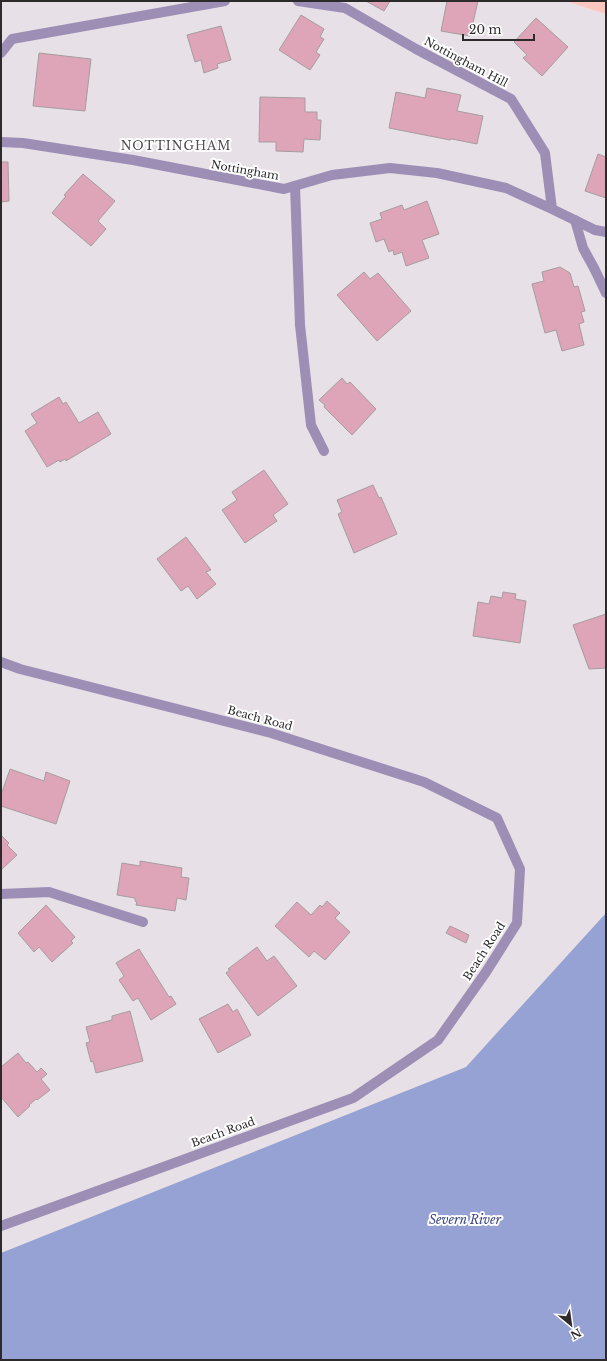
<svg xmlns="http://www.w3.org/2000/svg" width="607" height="1361" font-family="'Libre Baskerville',serif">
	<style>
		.green { fill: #fcc6c1 }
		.water { fill: #96a2d3 }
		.building { fill: #dea4b8; stroke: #a59d9f }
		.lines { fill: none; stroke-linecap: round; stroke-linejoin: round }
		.service { stroke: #9d8eb6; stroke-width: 10 }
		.minor { stroke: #9d8eb6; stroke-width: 10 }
		.labels { text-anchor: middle; stroke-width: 4; stroke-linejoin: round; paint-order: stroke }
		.street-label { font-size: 11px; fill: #2d2a2c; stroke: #fff }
		.neighbourhood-label { font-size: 12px; letter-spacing: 1px; fill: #544e53; stroke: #fff }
		.water-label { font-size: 12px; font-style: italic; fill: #3b4583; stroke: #fff }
	</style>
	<rect width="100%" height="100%" fill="#e7e0e6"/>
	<!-- green -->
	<path class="green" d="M565,1H606V14Z"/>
	<!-- water -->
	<path class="water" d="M606,913V1360H1V1253L466,1067Z"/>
	<!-- building -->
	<path class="building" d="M366,1H390L384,11Z
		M447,1H478L470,36L441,31Z
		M301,15L324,29L320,37L324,39L316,52L320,55L310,70L279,50Z
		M536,18L568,47L542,76L523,58L527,55L514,42Z
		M221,26L231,60L217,64L218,68L204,73L201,60L195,62L187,35Z
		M39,53L91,59L85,111L33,106Z
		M427,88L461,95L457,111L483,116L477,144L452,139H451L450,140L389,128L396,92L425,98Z
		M260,97L305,98V112H317V120H321L320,140L304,139L303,152L276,151V142H259Z
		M598,154L606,157V198L585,191Z
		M1,162H8L9,201L1,202Z
		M83,174L115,201L98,221L106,229L91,246L52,213L66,196L64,195Z
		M427,201L439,234L422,240L429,258L406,266L402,252L394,255L393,250L389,252L384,239L376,242L370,223L382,219L380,213L402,205L404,210Z
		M560,267L570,273L574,287L578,286L585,311L581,312L584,322L579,324L584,345L562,351L556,330L545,333L532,284L544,281L542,272Z
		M364,272L370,279L378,273L411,311L377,341L337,295Z
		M342,378L347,384L350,382L376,409L352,435L324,407L325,405L319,400Z
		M59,397L63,404L66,402L79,423L98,412L111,434L66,461L65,459L60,462L59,460L47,467L25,431L37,423L31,414Z
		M264,470L288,504L273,515L277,521L245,543L222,510L237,500L232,492Z
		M373,485L379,498L381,497L397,534L354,553L338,514L342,512L337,500Z
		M186,537L211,570L206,572L216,584L197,599L188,586L181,591L157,559Z
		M503,592L516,594L515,599L526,601L520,643L473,636L478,602L489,604L491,596L502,598Z
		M606,614V668L589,669L573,625Z
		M10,769L44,781L46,772L70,781L56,824L1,806V795Z
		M1,835L9,843L7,845L17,855L1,870Z
		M140,861L182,868L181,877L189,878L186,900L177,898L175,911L136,905L137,902L135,901V898L117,895L122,863L140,866Z
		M327,901L340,913L335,918L350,932L325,960L314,951L309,957L275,926L297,902L311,915L320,905L322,907Z
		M46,905L75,937L71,941L73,943L52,962L39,947L34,952L18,933Z
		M450,926L469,935L466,943L446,933Z
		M257,947L267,961L274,956L297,986L258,1016L226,973L230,970L228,969Z
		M139,949L169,997L171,996L176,1004L151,1020L138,998L133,1001L119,980L124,976L116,963Z
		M228,1004L233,1012L237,1009L251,1035L218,1053L199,1019Z
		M130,1011L143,1061L96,1073L93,1061L91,1062L86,1043L90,1042L86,1027L112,1020V1016Z
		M18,1053L26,1063L28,1062L37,1072L41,1068L47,1074L41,1079L50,1090L37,1100L36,1099L29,1105L30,1106L18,1117L1,1097V1067Z"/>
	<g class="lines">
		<!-- service -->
		<path class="service" d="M295,186L300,325L311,425L324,451
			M575,220L583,248L594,268L606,293
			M595,230L606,232
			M1,894L49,892L143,922"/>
		<!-- minor -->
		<path class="minor" d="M298,1L345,8L416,49L511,99L545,153L552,209L595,230
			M1,53L12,39L225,1
			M1,142L23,143L133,160L284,189L332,175L390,168L437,173L506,188L552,209
			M1,662L20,669L271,733L424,782L497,818L520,869L517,923L486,972L438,1040L353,1098L1,1226"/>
	</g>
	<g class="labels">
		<!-- street labels -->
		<g class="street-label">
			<text transform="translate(466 62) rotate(28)" y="4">Nottingham Hill</text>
			<text transform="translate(245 170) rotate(10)" y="4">Nottingham</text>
			<text transform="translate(260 718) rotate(15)" y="4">Beach Road</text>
			<text transform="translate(484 951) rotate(-57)" y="4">Beach Road</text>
			<text transform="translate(223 1132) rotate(-20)" y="4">Beach Road</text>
		</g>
		<!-- neighbourhood labels -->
		<g class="neighbourhood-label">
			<text x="176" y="150">NOTTINGHAM</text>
		</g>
		<!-- water labels -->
		<g class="water-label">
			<text x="465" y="1224">Severn River</text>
		</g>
	</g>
	<!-- border -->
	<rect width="607" height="1361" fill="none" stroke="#2d2a2c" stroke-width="4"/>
	<!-- north arrow -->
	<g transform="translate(571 1325) rotate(151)" stroke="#ffffff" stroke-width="3" paint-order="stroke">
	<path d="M0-3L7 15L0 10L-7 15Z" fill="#2d2a2c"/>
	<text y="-6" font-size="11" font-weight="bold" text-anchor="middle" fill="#2d2a2c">N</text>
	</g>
	<!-- scale -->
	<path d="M463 34v6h71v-6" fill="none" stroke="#2d2a2c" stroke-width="2"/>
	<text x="469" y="34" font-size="12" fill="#2d2a2c" stroke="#ffffff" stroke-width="3" paint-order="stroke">20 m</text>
</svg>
